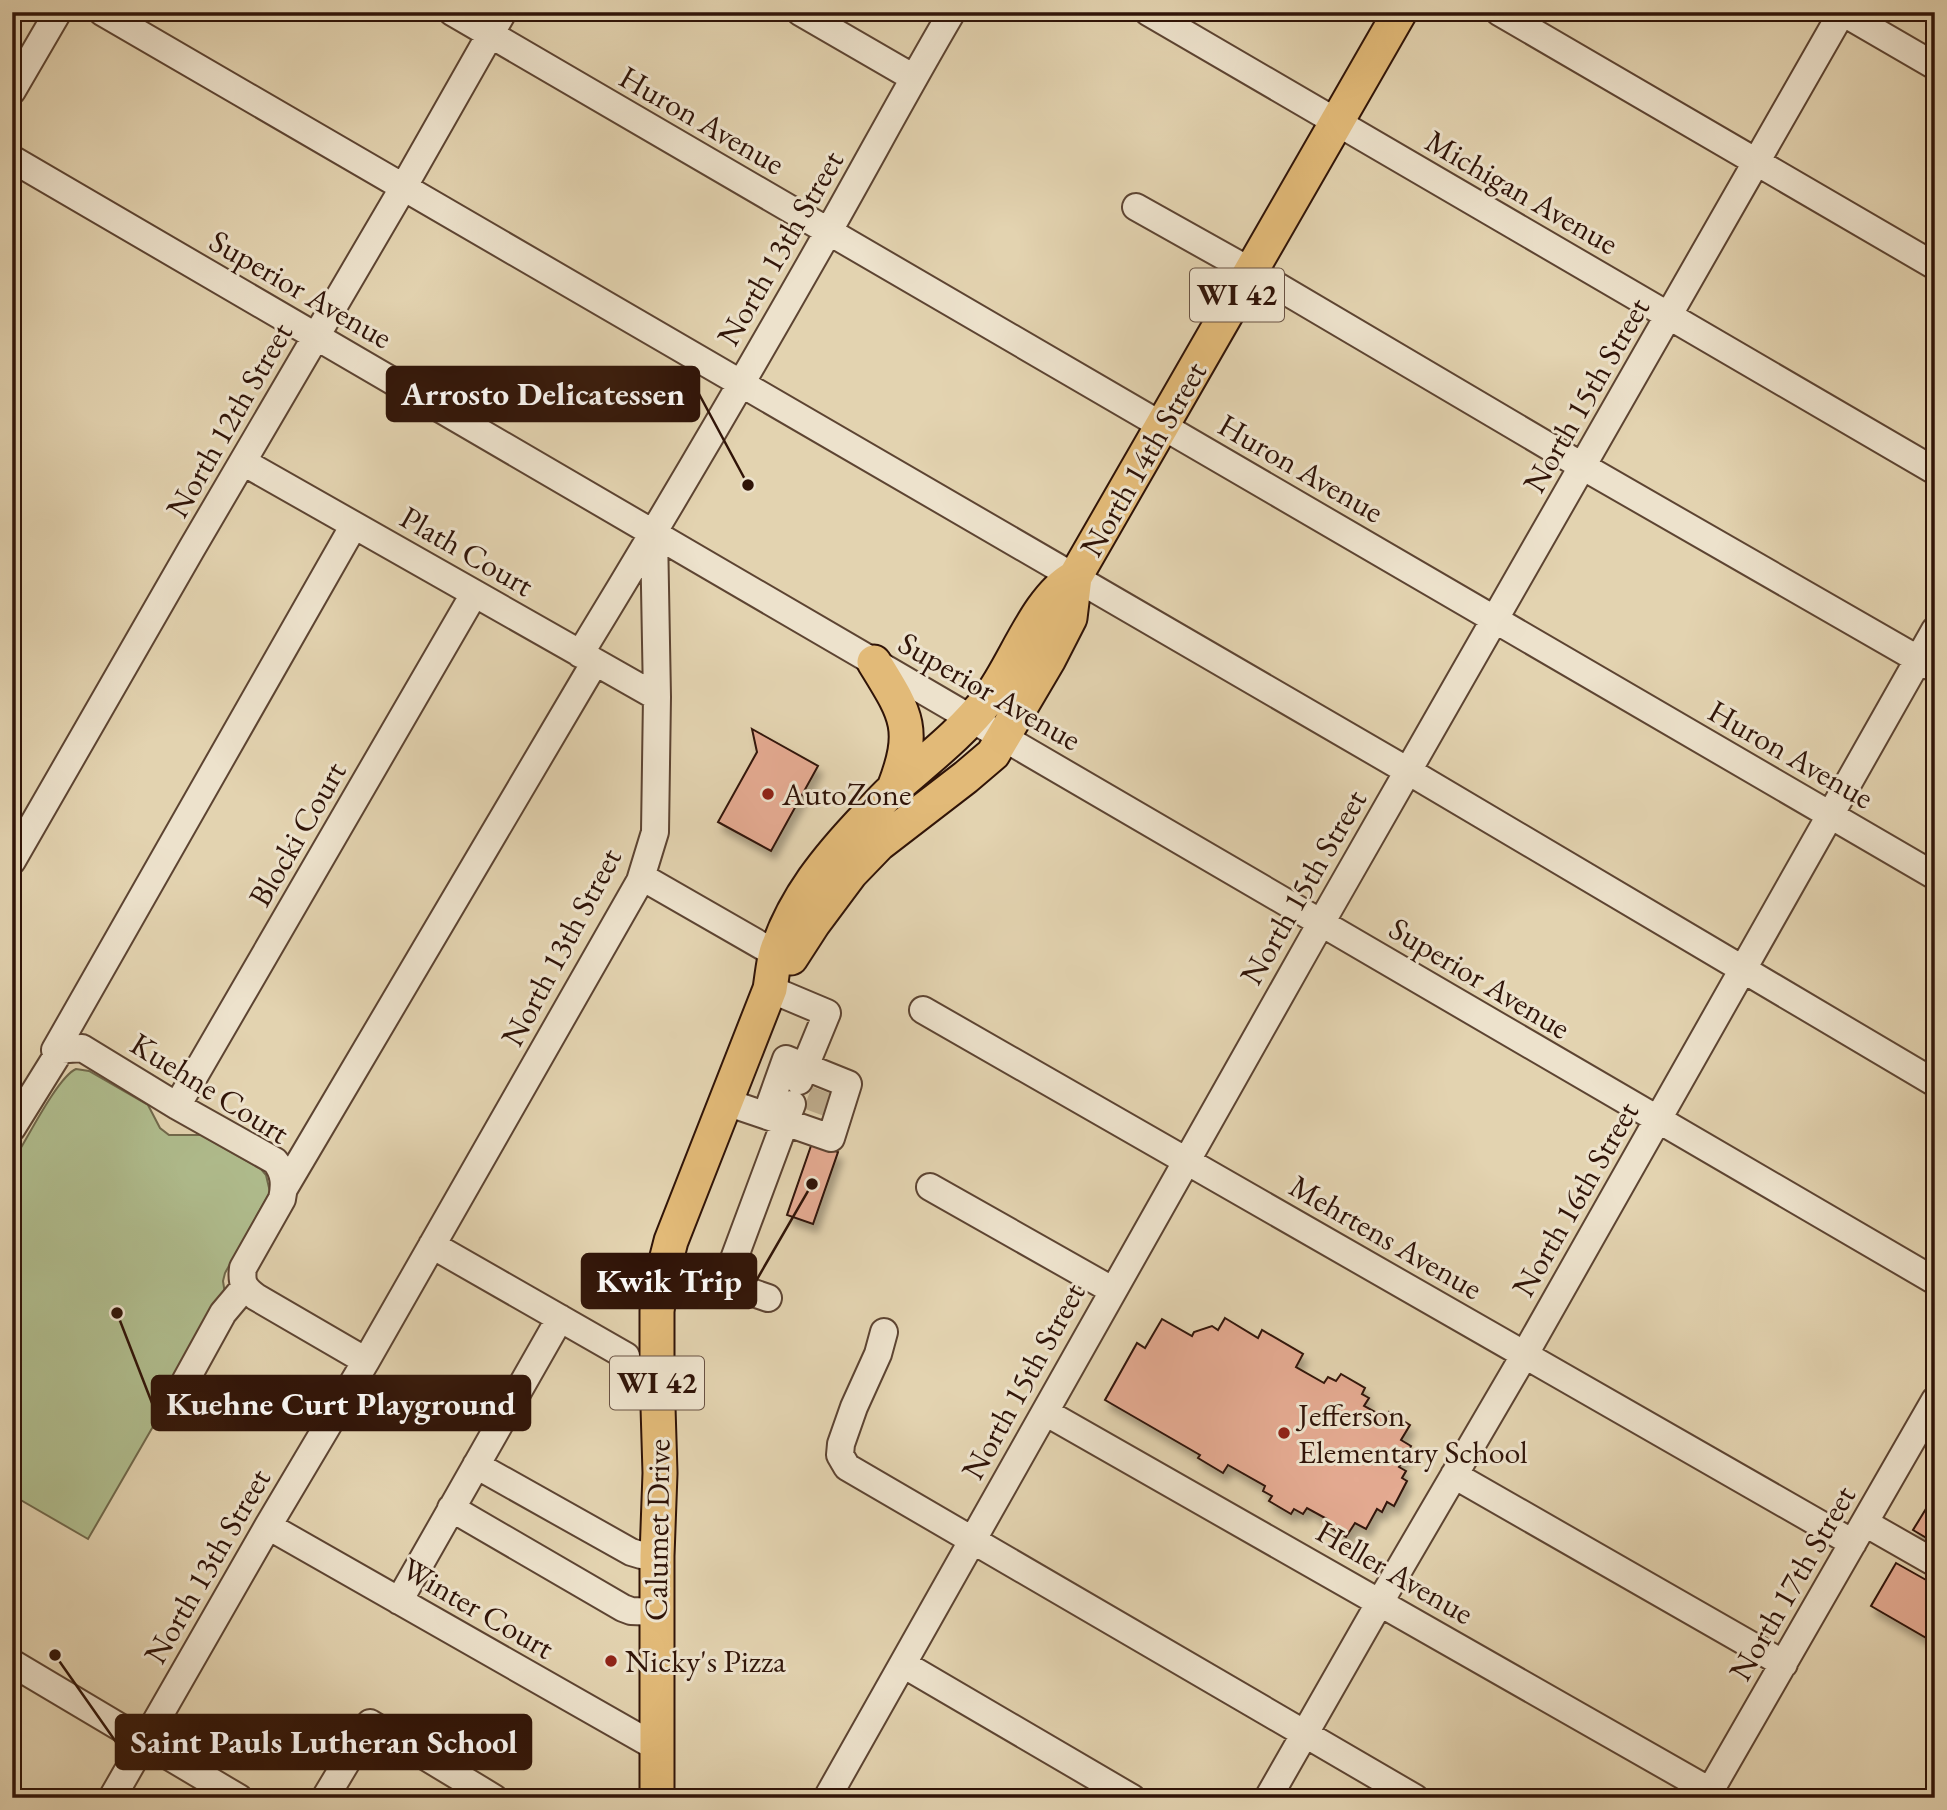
<svg xmlns="http://www.w3.org/2000/svg" width="1947" height="1810" font-family="'EB Garamond',serif">
	<style>
		.green { fill: #b0bd8e; stroke: #70684b; stroke-width: 2 }
		.building { fill: #e4aa91; stroke: #301408; stroke-width: 2; filter: url(#shadow) }
		.lines { fill: none; stroke-linecap: round; stroke-linejoin: round }
		.minor-tunnel { stroke: #bfad8e; stroke-width: 26; stroke-dasharray: 26 13; stroke-linecap: butt }
		.minor-casing { stroke: #5d4432; stroke-width: 30 }
		.major-casing { stroke: #301408; stroke-width: 37 }
		.minor { stroke: #ede2cc; stroke-width: 26 }
		.major { stroke: #e2ba78; stroke-width: 33 }
		.poi-dot { fill: #8f2418; stroke: #ede2cc; stroke-width: 2.5 }
		.labels { text-anchor: middle; stroke-width: 6; stroke-linejoin: round; paint-order: stroke }
		.shield { fill: #ede2cc; stroke: #695243; stroke-width: 2 }
		.shield-label { font-size: 30px; font-weight: bold; fill: #301408 }
		.street-label { font-size: 32px; fill: #301408; stroke: #ede2cc }
		.poi-label { font-size: 32px; fill: #301408; stroke: #ede2cc; text-anchor: start }
		.leader { fill: none; stroke: #301408; stroke-width: 2.5 }
		.callout-dot { fill: #301408; stroke: #ede2cc; stroke-width: 2.5 }
		.callout { fill: #301408; stroke: #301408; stroke-width: 2.5 }
		.callout-label { font-size: 33px; text-anchor: middle; font-weight: bold; fill: #fff }
	</style>
	<defs>
		<filter id="shadow"><feDropShadow dx="4.5" dy="8" stdDeviation="3.5" flood-color="#0004"/></filter>
	</defs>
	<rect width="100%" height="100%" fill="#e3d3b0"/>
	<filter id="stains"><feTurbulence type="fractalNoise" baseFrequency=".00286" numOctaves="4"/><feColorMatrix values="0 0 0 0 .2 0 0 0 0 .09 0 0 0 0 .02 0 0 0 .5 -.17"/></filter>
	<radialGradient id="worn" r=".72"><stop offset=".6" stop-color="#630" stop-opacity="0"/><stop offset="1" stop-color="#630" stop-opacity=".3"/></radialGradient>
	<!-- green -->
	<path class="green" d="M76,1069L89,1071L148,1105L160,1128L169,1135H201L261,1169L266,1175L270,1192L225,1273L223,1281L225,1294L162,1411L88,1539L12,1495V1158L19,1151C30,1133 59,1076 76,1069Z"/>
	<!-- building -->
	<path class="building" d="M752,729L818,766L771,851L718,822L757,752Z
		M812,1143L838,1152L813,1224L787,1215Z
		M1225,1318L1258,1338L1262,1330L1303,1354L1296,1367L1324,1383L1328,1377L1336,1381L1341,1374L1365,1388L1362,1394L1369,1398L1364,1406L1386,1418L1389,1412L1410,1425L1401,1440L1411,1446L1399,1467L1406,1471L1402,1478L1407,1481L1394,1506L1387,1502L1382,1512L1377,1509L1366,1529L1355,1523L1346,1537L1325,1524L1327,1519L1307,1508L1303,1514L1294,1509L1291,1514L1269,1501L1272,1496L1263,1491L1265,1486L1228,1465L1223,1473L1198,1458L1200,1455L1105,1400L1137,1343L1145,1348L1162,1319L1192,1336L1194,1332L1212,1326L1218,1330Z
		M1935,1494V1543L1913,1530Z
		M1896,1563L1935,1585V1643L1871,1606Z"/>
	<g class="lines">
		<!-- minor-tunnel -->
		<path class="minor-tunnel" d="M816,1113L824,1091"/>
		<defs>
			<path id="minor" d="M102,12L1408,771L1935,1083
				M452,12L1935,876
				M800,12L914,78
				M1148,12L1935,471
				M1499,12L1935,266
				M1842,12L1935,66
				M12,91L58,12
				M12,159L1935,1281
				M1136,207L1277,286L1582,466L1935,669
				M243,462L657,697
				M580,654C665,515 747,375 827,234C869,160 909,85 952,12
				M12,861L192,548L403,188L503,12
				M642,877L776,954
				M770,989L827,1013L799,1081
				M923,1010L1853,1543
				M55,1050L354,525
				M726,1102L785,1122L792,1104
				M177,1106L474,594
				M12,1128L58,1054L55,1050L82,1048L177,1106L275,1161C285,1173 285,1185 282,1199L243,1268C241,1283 244,1288 256,1297L366,1361
				M285,1187L595,662
				M930,1187L1112,1290
				M432,1245L626,1356
				M665,1263L725,1283L785,1122L831,1138L848,1084L786,1059L766,1115
				M725,1283L768,1298
				M884,1332L878,1354L854,1407L841,1444L840,1455L847,1467L1415,1798
				M169,1411L223,1313L244,1288
				M1045,1412L1710,1791
				M476,1465L631,1552L641,1555L657,1556
				M1454,1475L1784,1664
				M451,1508L623,1608L631,1611L656,1612
				M1865,1523L1935,1563
				M268,1526L656,1747
				M399,1601L560,1318
				M12,1663L239,1798
				M903,1664L1132,1798
				M112,1798L268,1526L366,1361L640,881L655,832L657,697L654,533
				M325,1798L370,1723L494,1798
				M827,1798L1321,923L1842,12
				M1268,1798L1380,1602L1525,1354L1935,630
				M1706,1798L1935,1400"/>
			<path id="major" d="M874,662C906,714 917,728 894,788
				M791,958L813,924L851,873L879,844L966,777L993,754L1049,659L1070,618L1075,577L1400,12
				M657,1798V1556L660,1473L657,1374V1311L662,1276L671,1241L770,989C772,977 773,964 776,953C794,898 828,857 867,816C877,806 886,795 897,786C929,758 963,732 989,698C1015,664 1037,597 1075,577"/>
		</defs>
		<!-- minor casing -->
		<use href="#minor" class="minor-casing"/>
		<!-- major casing -->
		<use href="#major" class="major-casing"/>
		<!-- minor -->
		<use href="#minor" class="minor"/>
		<!-- major -->
		<use href="#major" class="major"/>
	</g>
	<!-- markers -->
	<g class="poi-dot">
		<circle cx="768" cy="794" r="7"/>
		<circle cx="1284" cy="1433" r="7"/>
		<circle cx="611" cy="1661" r="7"/>
	</g>
	<g class="labels">
		<!-- shield labels -->
		<g class="shield">
			<rect x="1190" y="268.5" width="94" height="53" rx="5"/>
			<rect x="610" y="1356.5" width="94" height="53" rx="5"/>
		</g>
		<g class="shield-label">
			<text x="1237" y="305">WI 42</text>
			<text x="657" y="1393">WI 42</text>
		</g>
		<!-- street labels -->
		<g class="street-label">
			<text transform="translate(702 120) rotate(30)" y="11">Huron Avenue</text>
			<text transform="translate(1522 192) rotate(30)" y="11">Michigan Avenue</text>
			<text transform="translate(780 248) rotate(-60)" y="11">North 13th Street</text>
			<text transform="translate(301 289) rotate(30)" y="11">Superior Avenue</text>
			<text transform="translate(1586 395) rotate(-60)" y="11">North 15th Street</text>
			<text transform="translate(229 420) rotate(-60)" y="11">North 12th Street</text>
			<text transform="translate(1143 459) rotate(-60)" y="11">North 14th Street</text>
			<text transform="translate(1301 468) rotate(30)" y="11">Huron Avenue</text>
			<text transform="translate(467 551) rotate(30)" y="11">Plath Court</text>
			<text transform="translate(990 691) rotate(30)" y="11">Superior Avenue</text>
			<text transform="translate(1791 754) rotate(30)" y="11">Huron Avenue</text>
			<text transform="translate(297 834) rotate(-60)" y="11">Blocki Court</text>
			<text transform="translate(1303 887) rotate(-60)" y="11">North 15th Street</text>
			<text transform="translate(561 947) rotate(-62)" y="11">North 13th Street</text>
			<text transform="translate(1480 978) rotate(31)" y="11">Superior Avenue</text>
			<text transform="translate(210 1088) rotate(32)" y="11">Kuehne Court</text>
			<text transform="translate(1575 1199) rotate(-60)" y="11">North 16th Street</text>
			<text transform="translate(1386 1237) rotate(30)" y="11">Mehrtens Avenue</text>
			<text transform="translate(1023 1381) rotate(-61)" y="11">North 15th Street</text>
			<text transform="translate(657 1530) rotate(-89)" y="11">Calumet Drive</text>
			<text transform="translate(207 1566) rotate(-60)" y="11">North 13th Street</text>
			<text transform="translate(1395 1572) rotate(30)" y="11">Heller Avenue</text>
			<text transform="translate(1792 1583) rotate(-60)" y="11">North 17th Street</text>
			<text transform="translate(478 1608) rotate(30)" y="11">Winter Court</text>
		</g>
		<!-- poi labels -->
		<g class="poi-label">
			<text x="782" y="805">AutoZone</text>
			<text x="1298" y="1426">Jefferson<tspan x="1298" dy="37">Elementary School</tspan></text>
			<text x="625" y="1672">Nicky's Pizza</text>
		</g>
	</g>
	<!-- callouts -->
	<path class="leader" d="M748 485L699 394M812 1184L756 1281M117 1313L152 1403M55 1655L116 1742"/>
	<g class="callout-dot">
		<circle cx="748" cy="485" r="7"/>
		<circle cx="812" cy="1184" r="7"/>
		<circle cx="117" cy="1313" r="7"/>
		<circle cx="55" cy="1655" r="7"/>
	</g>
	<g class="callout">
		<rect x="387" y="367" width="312" height="54" rx="7"/>
		<rect x="582" y="1254" width="174" height="54" rx="7"/>
		<rect x="152" y="1376" width="378" height="54" rx="7"/>
		<rect x="116" y="1715" width="415" height="54" rx="7"/>
	</g>
	<g class="callout-label">
		<text x="543" y="405">Arrosto Delicatessen</text>
		<text x="669" y="1292">Kwik Trip</text>
		<text x="341" y="1415">Kuehne Curt Playground</text>
		<text x="324" y="1753">Saint Pauls Lutheran School</text>
	</g>
	<!-- margin -->
	<rect width="1947" height="1810" fill="none" stroke="#e3d3b0" stroke-width="42"/>
	<rect x="14" y="14" width="1919" height="1782" fill="none" stroke="#301408" stroke-width="3.5"/>
	<rect x="21" y="21" width="1905" height="1768" fill="none" stroke="#301408" stroke-width="2"/>
	<rect width="100%" height="100%" filter="url(#stains)"/>
	<rect width="100%" height="100%" fill="url(#worn)"/>
</svg>
